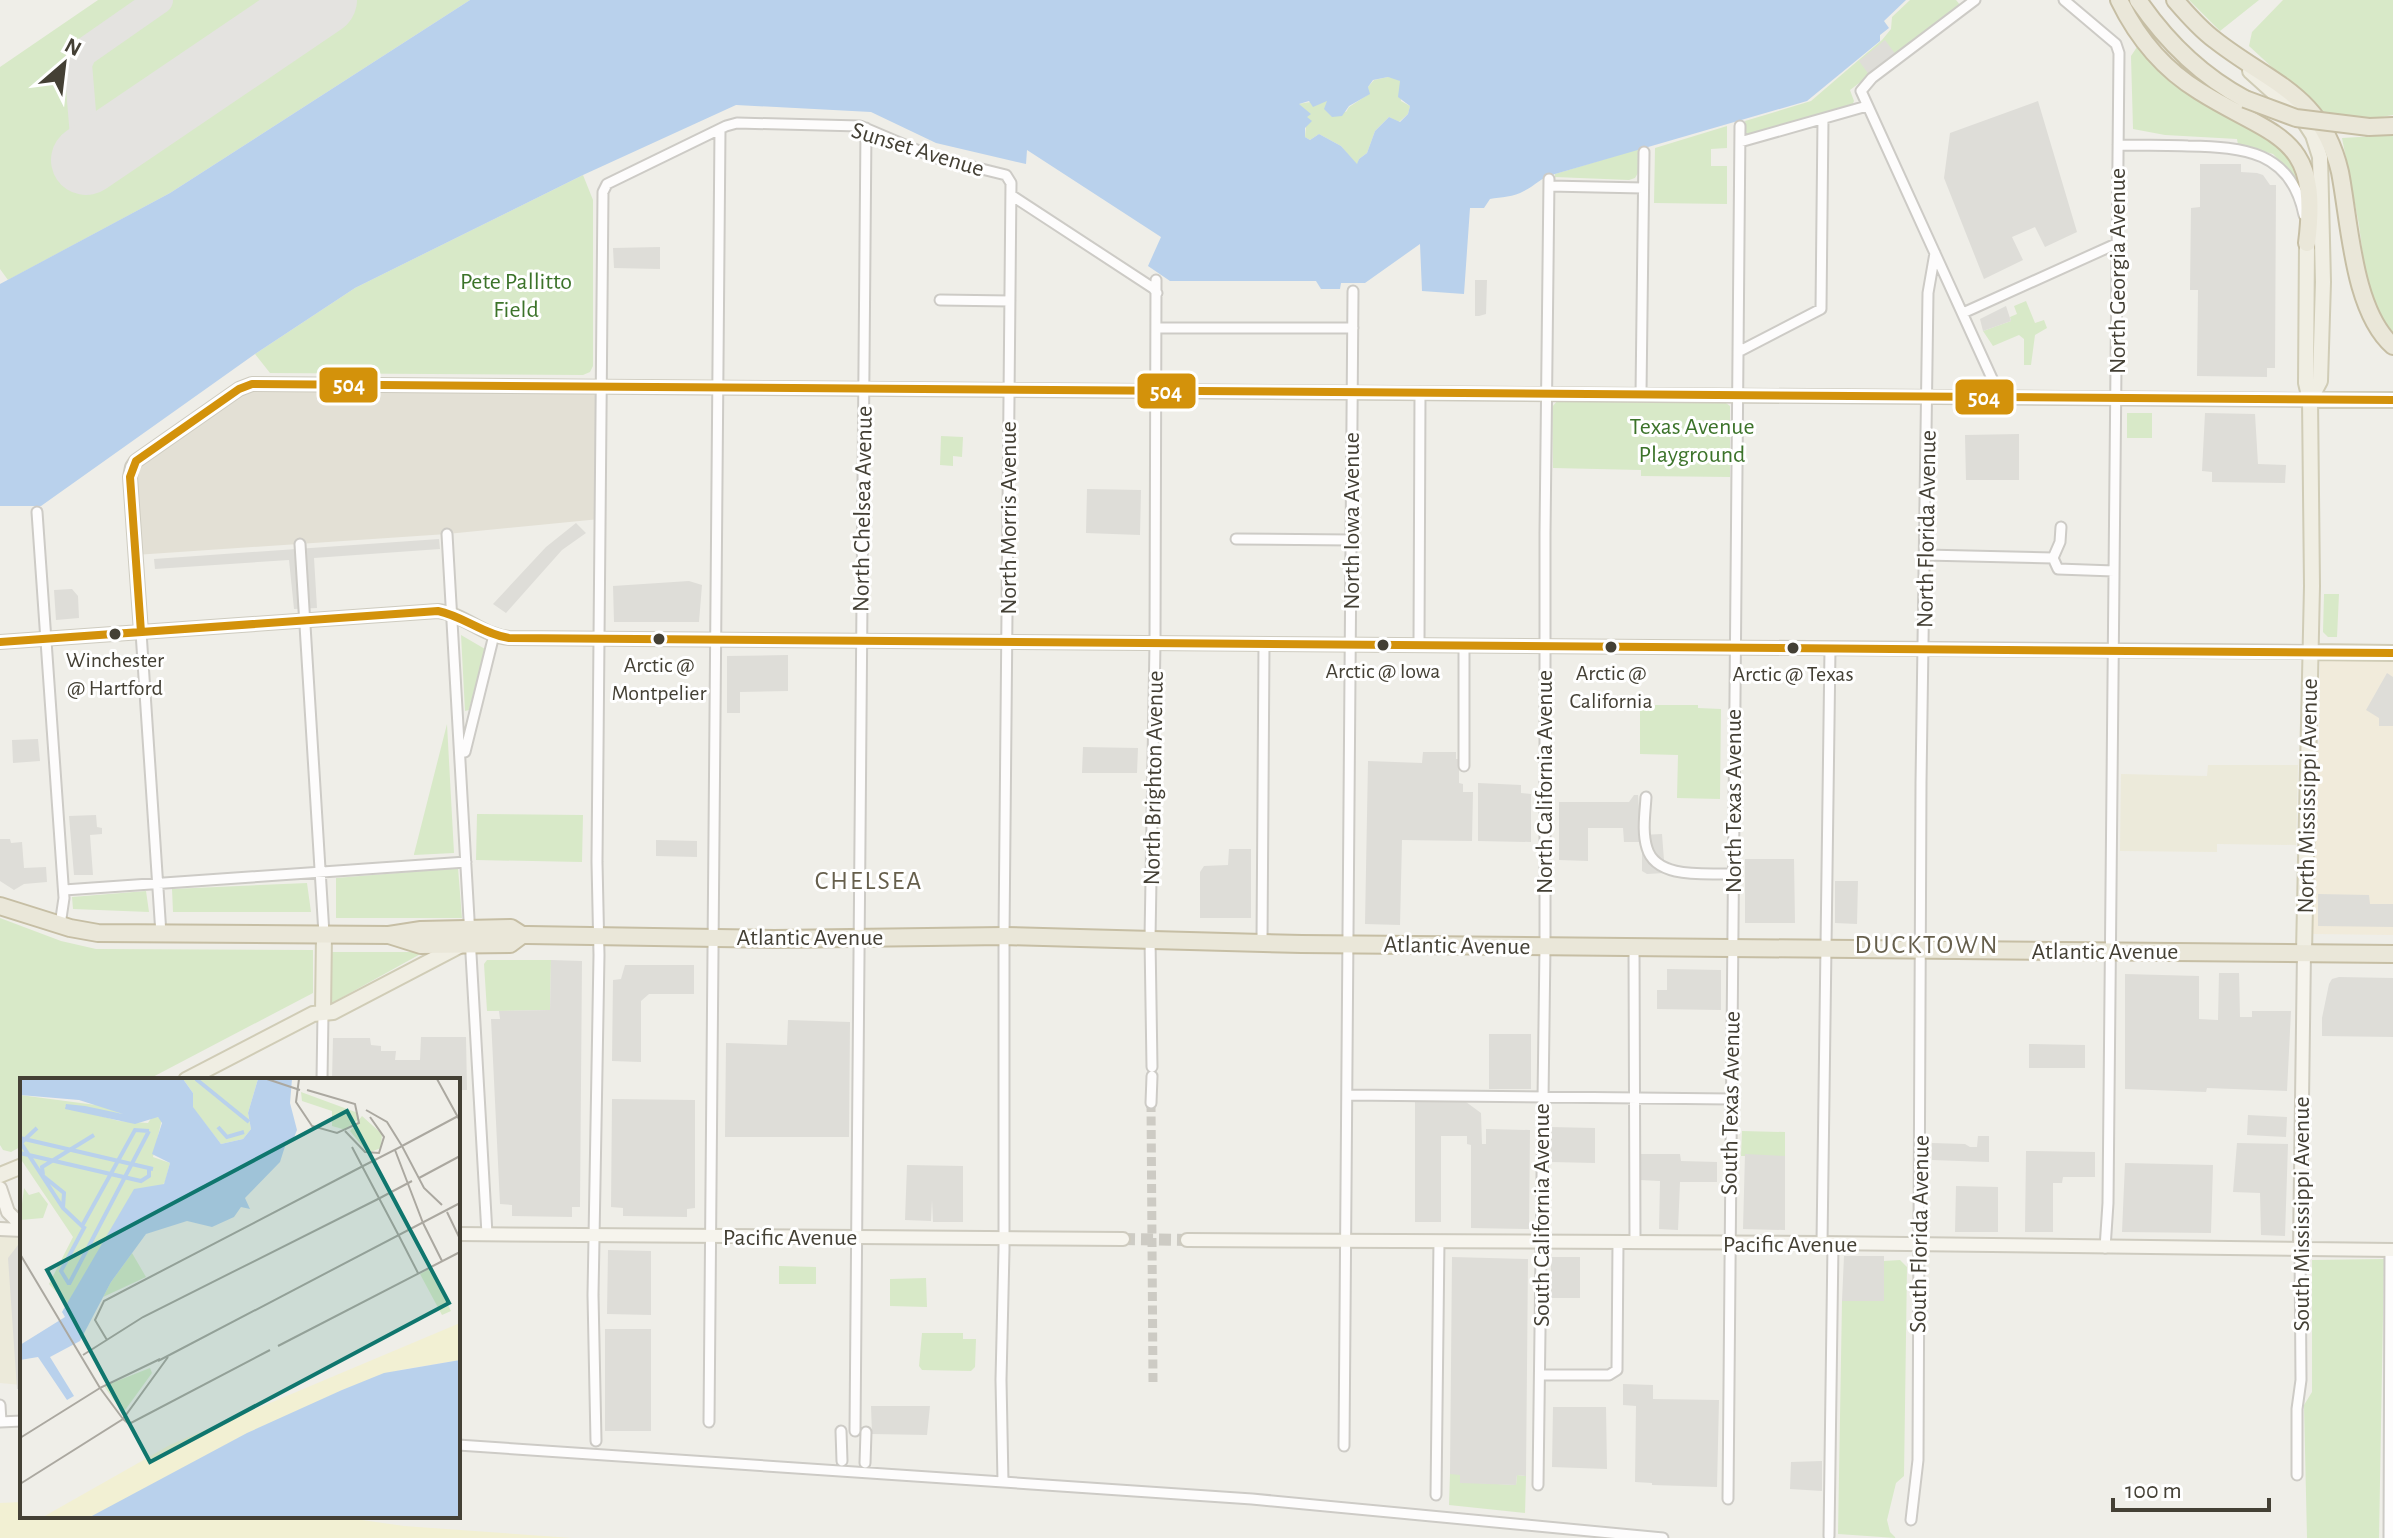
<svg xmlns="http://www.w3.org/2000/svg" width="2393" height="1538" font-family="'Alegreya Sans',sans-serif">
	<style>
		.residential { fill: #e3e0d5 }
		.commercial { fill: #f1ebdb }
		.education { fill: #eceada }
		.green { fill: #d8e9c8 }
		.sand { fill: #f2f0d3 }
		.parking { fill: #deddd8 }
		.water { fill: #b9d1ec; fill-rule: evenodd }
		.lines { fill: none; stroke-linecap: round; stroke-linejoin: round }
		.taxiway { stroke: #e4e3e0; stroke-width: 28 }
		.runway { stroke: #e4e3e0; stroke-width: 70 }
		.street-tunnel { stroke: #cdcbc4; stroke-width: 9; stroke-dasharray: 9 4.5; stroke-linecap: butt }
		.secondary-tunnel { stroke: #cdcbc4; stroke-width: 12; stroke-dasharray: 12 6; stroke-linecap: butt }
		.street-casing { stroke: #cdcbc6; stroke-width: 13 }
		.secondary-casing { stroke: #cecbbf; stroke-width: 16 }
		.primary-casing { stroke: #d0ccb6; stroke-width: 18 }
		.highway-casing { stroke: #c6bea4; stroke-width: 20 }
		.street { stroke: #fdfcfc; stroke-width: 9 }
		.secondary { stroke: #f6f4ed; stroke-width: 12 }
		.primary { stroke: #f0eee3; stroke-width: 14 }
		.highway { stroke: #eae7d9; stroke-width: 16 }
		.highway-bridge-casing { stroke: #c6bea4; stroke-width: 20; stroke-linecap: butt }
		.highway-bridge { stroke: #eae7d9; stroke-width: 16 }
		.bus-1-casing { stroke: #fff; stroke-width: 14 }
		.bus-1 { stroke: #d3920b; stroke-width: 8 }
		.bus-dot { fill: #444035; stroke: #fff; stroke-width: 3 }
		.labels { text-anchor: middle; stroke-width: 6; stroke-linejoin: round; paint-order: stroke }
		.bus-label { font-size: 22px; fill: #444035; stroke: #fff }
		.street-label { font-size: 24px; fill: #444035; stroke: #fff }
		.park-label { font-size: 24px; fill: #3c732a; stroke: #fff }
		.neighbourhood-label { font-size: 26px; letter-spacing: 2px; fill: #665f4c; stroke: #fff }
		.inset-river { fill: none; stroke: #b9d1ec; stroke-width: 4 }
		.inset-road { fill: none; stroke: #aba8a0; stroke-width: 2 }
		.view { fill: #0f766e; fill-opacity: 0.15; stroke: #0f766e; stroke-width: 4 }
		.inset-edge { fill: none; stroke: #444035; stroke-width: 4 }
		.line-badge { stroke: #fff; stroke-width: 3 }
		.badge-label { font-size: 22px; text-anchor: middle; font-weight: bold; fill: #fff }
	</style>
	<rect width="100%" height="100%" fill="#efeee8"/>
	<!-- residential -->
	<path class="residential" d="M601,386L600,519L447,534L135,555L136,461L239,389Z"/>
	<!-- commercial -->
	<path class="commercial" d="M2320,660L2393,661V935L2312,934L2313,777L2319,741Z"/>
	<!-- education -->
	<path class="education" d="M2208,765H2298L2296,845L2217,844V852L2120,851L2121,774L2207,776Z
		M0,1229L22,1230V1385L0,1383Z"/>
	<!-- green -->
	<path class="green" d="M98,0H470L170,193L8,280L0,269V67Z
		M1910,0H1956L1961,6L1850,90L1854,101L1852,106L1746,135L1745,121L1811,101L1882,40L1891,29L1892,17Z
		M2189,0H2259L2220,31Z
		M2283,0H2393V115L2369,119L2324,115L2249,46L2252,32Z
		M2137,47L2169,78L2274,138L2289,154L2297,179L2273,154L2238,145L2237,139L2165,135L2133,129L2131,56Z
		M1388,77L1396,78L1400,81L1401,101L1410,106L1408,114L1399,122L1389,117L1375,131L1367,153L1359,159L1357,166L1341,146L1319,134L1310,140L1305,137L1307,117L1298,104L1329,99L1346,112L1349,107L1369,94L1368,87L1374,80Z
		M1727,126V148L1711,149V166H1727V204L1654,203L1655,148Z
		M2393,135V334L2388,331L2368,295L2359,225L2342,138Z
		M1638,149V173L1635,178L1629,180L1555,177V174Z
		M583,175L593,200V366L590,372L583,375L270,373L255,354L355,288Z
		M2026,301L2035,323L2044,320L2047,328L2035,335L2031,365H2024V339L2019,335L1993,346L1983,331L2011,321L2010,317L2017,314L2014,306Z
		M1558,400L1726,403L1730,406V477L1641,476V470L1553,468L1552,407Z
		M2127,413H2152V438H2127Z
		M941,436L963,437L962,457L953,456V466L940,465Z
		M2324,594H2339L2337,637H2328L2323,632Z
		M461,635L485,649L469,710L465,711Z
		M1640,705H1698V708L1721,709L1720,799L1677,798L1678,755L1640,754Z
		M447,724L454,853L414,855V854Z
		M477,814L583,815L582,862L476,860Z
		M458,868L462,918H336V878Z
		M307,883L311,912H173L172,889Z
		M146,891L149,912L73,909L72,897Z
		M0,918L61,941L96,949L313,950V993L147,1080H22V1146L11,1152L3,1150L0,1145Z
		M332,952H424L332,1003Z
		M487,960H551L550,1010L487,1011L484,964Z
		M1742,1131L1785,1132V1156H1741Z
		M2384,1259L2379,1538H2307L2304,1405L2312,1392V1260Z
		M1900,1260L1907,1267L1904,1476L1896,1483L1887,1520L1890,1532L1896,1538L1838,1534L1842,1301H1883L1884,1261Z
		M779,1266L816,1267V1284H779Z
		M926,1278L927,1307L890,1306V1279Z
		M922,1333H963V1339H976L975,1367L971,1371L922,1370L919,1366Z
		M1450,1474H1460V1482L1516,1485L1517,1475L1526,1476L1525,1513L1449,1505Z"/>
	<!-- sand -->
	<path class="sand" d="M22,1502V1516H334L404,1526L572,1538H0V1503Z"/>
	<!-- parking -->
	<path class="parking" d="M1885,40L1896,55L1870,76L1859,61Z
		M2038,101L2077,232L2045,247L2035,227L2012,237L2023,260L1984,279L1944,178L1950,133Z
		M2200,164H2241V172L2257,173L2263,175L2270,185H2276L2275,368H2267V377L2197,376L2198,290H2190L2191,208L2200,207Z
		M660,247V269L614,268L613,248Z
		M1475,280H1487L1486,314L1479,316H1475Z
		M2006,306L2011,321L1983,331L1980,319Z
		M2205,413L2255,414L2258,464L2286,465L2285,483L2212,482V472L2202,471Z
		M2019,434V480H1966L1965,435Z
		M1087,489L1141,490L1140,535L1086,533Z
		M576,523L586,533L562,550L506,613L493,604L546,547Z
		M439,539L440,549L314,558L317,608L294,609L289,560L155,569L154,559Z
		M689,581L702,585L699,622H614L613,586Z
		M72,589L78,596L79,618L56,620L54,590Z
		M788,655V691L740,692V713H727V656Z
		M2387,673L2393,677V726H2379V718L2366,710Z
		M38,739L40,761L13,763L12,740Z
		M1083,747L1138,748L1137,773H1082Z
		M1423,752H1456V759H1459V783L1463,784V792H1473L1472,841L1402,840L1400,925L1365,924L1368,761L1422,763Z
		M1478,783L1521,785V793L1531,794V842L1478,841Z
		M1634,795H1638L1641,835L1662,834L1665,873L1647,874L1642,871V842H1624L1623,828H1588V861L1559,860V802H1629Z
		M96,815L97,827L102,828V834L90,835L93,875H74L69,816Z
		M0,839H10L11,843L22,842L24,868L46,867L47,882L24,884L14,890L0,881Z
		M656,840L697,841V857L656,856Z
		M1229,849H1251V918H1200V872L1204,866L1228,865Z
		M1745,859H1794L1795,923H1745Z
		M1835,881H1858L1857,924L1835,923Z
		M2318,894L2369,895L2370,904H2393V927L2318,926Z
		M551,960L582,961L580,1207H572V1217L512,1216V1205L500,1204L491,1019H500L499,1011L550,1010Z
		M625,965H694V994H649L641,1001V1062L612,1061L613,980L621,979Z
		M1667,969L1721,970V1010L1657,1009V990H1667Z
		M2219,973H2239L2240,1017H2252V1011H2291L2287,1091L2207,1088L2206,1092L2125,1089V974L2199,976V1019L2218,1020Z
		M2339,977L2393,978V1037L2322,1036V1018L2329,984L2332,979Z
		M788,1020L850,1022L849,1137H725L726,1043L787,1045Z
		M1489,1034H1531V1089H1489Z
		M421,1037H466L467,1090H458V1080H332L333,1038H370L371,1045L381,1046V1051H396L395,1060H420Z
		M2029,1044L2085,1045V1068H2029Z
		M612,1099L695,1100V1208L687,1209V1217L623,1216V1208L611,1207Z
		M1415,1102H1466L1481,1113L1482,1144H1486V1129L1530,1130L1529,1229L1471,1228V1145L1467,1144V1136H1441V1222H1415Z
		M2248,1115L2287,1117L2286,1137L2247,1135Z
		M1550,1127L1595,1128V1163L1551,1162Z
		M1978,1136H1989V1162L1932,1160V1143L1965,1144L1970,1147H1977Z
		M2237,1143L2288,1144L2285,1236L2261,1235L2260,1193L2233,1192Z
		M2026,1151L2095,1152V1177H2063L2062,1183H2053V1232H2025Z
		M1640,1154H1680L1681,1161L1717,1162V1182H1680L1678,1230L1659,1229L1660,1181L1640,1180Z
		M1745,1154L1785,1156V1230L1743,1229Z
		M2125,1163L2213,1165L2211,1233L2122,1232Z
		M907,1165L963,1166V1222H933L932,1200L931,1221L905,1220Z
		M1956,1186L1998,1187V1232H1955Z
		M18,1245H22V1389H17L8,1258Z
		M608,1250L651,1251V1315L607,1314Z
		M1844,1256H1884V1301H1842Z
		M1452,1257L1528,1259L1526,1476L1517,1475L1516,1485L1460,1483V1475L1450,1474Z
		M1551,1257H1580V1298H1551Z
		M605,1329H651V1431H605Z
		M1623,1384L1653,1385V1399L1719,1400L1717,1487L1652,1485V1483L1635,1482L1636,1406L1623,1405Z
		M871,1406H930L927,1435L872,1434Z
		M1553,1407H1606L1607,1469L1552,1467Z
		M1822,1461V1491L1790,1489L1791,1462Z"/>
	<!-- water -->
	<path class="water" d="M470,0H1906L1884,21L1889,28L1880,35V41L1807,101L1555,174C1540,178 1536,185 1524,191C1514,197 1501,197 1490,199L1484,208H1470L1464,294L1422,291L1420,244L1365,283H1341L1340,289H1321L1316,281H1170L1148,266L1161,237L1027,150L1026,164L936,143L871,112L736,105L583,175L355,288L255,354L41,506H0V284L170,193ZM1388,77L1400,81L1398,97L1410,106L1408,114L1400,122L1389,117L1375,131L1367,153L1359,159L1357,164L1341,146L1319,134L1310,140L1305,137V128L1312,121L1307,117L1311,114L1299,104L1309,101L1313,107L1327,101L1324,109L1332,117L1342,116L1349,106L1370,94L1368,87L1373,80Z"/>
	<g class="lines">
		<!-- taxiway -->
		<path class="taxiway" d="M86,160L78,64L83,53L159,0"/>
		<!-- runway -->
		<path class="runway" d="M86,160L322,0"/>
		<!-- street-tunnel -->
		<path class="street-tunnel" d="M1151,1103L1153,1383"/>
		<!-- secondary-tunnel -->
		<path class="secondary-tunnel" d="M1123,1239L1187,1240"/>
		<defs>
			<path id="street" d="M1975,0L1872,78L1861,91L2000,396
				M2064,0L2116,44L2119,53L2108,1203L2105,1248
				M1740,142L1867,106
				M2118,145C2141,145 2165,145 2188,146C2244,147 2291,151 2304,215
				M1549,186L1643,188
				M1011,195L1153,288L1157,293
				M940,300L1010,301
				M1963,313L2118,243
				M1157,328H1353
				M1738,352L1821,309L1823,119
				M1641,394L1644,152
				M37,512L64,898L60,925
				M2061,527L2060,542L2053,558L2058,569L2114,571
				M447,534L487,1234
				M1236,539L1351,540
				M300,544L324,934
				M1925,555L2053,558
				M141,632L161,934
				M1419,644L1420,392
				M465,752L494,635
				M1464,766V645
				M1646,797C1645,814 1642,832 1647,848C1656,880 1708,873 1733,874
				M64,890L466,862
				M1262,942L1264,644
				M1634,947L1635,1243
				M1152,1067L1150,939L1155,643L1156,280
				M322,1080L323,1013
				M1347,1095L1730,1099
				M1151,1103L1152,1076
				M1822,1243L1830,649
				M1541,1375H1609L1617,1370L1618,1243
				M0,1405L1,1422
				M0,1422L22,1421
				M709,1422L720,129
				M841,1431L842,1461
				M855,1431L866,128
				M596,1441L593,1295L599,955L597,862L603,192L607,184L726,126L737,123L860,126L933,157L1006,175L1011,183L1004,936V1250L1001,1380L1003,1482
				M458,1445L1252,1499L1663,1538
				M1344,1446L1353,291
				M865,1463L866,1432
				M2297,1475V1409L2301,1380L2300,1248
				M1538,1485L1545,946V534L1549,179
				M1436,1495L1439,1241
				M1728,1499L1740,126
				M1911,1520L1918,1460L1921,783L1928,293L1935,253
				M1829,1536L1833,1244
				M2389,1538L2390,1250"/>
			<path id="secondary" d="M141,632L130,477L132,467L136,461L239,389L252,384L2310,400
				M0,642L438,611C464,614 483,636 509,638L2310,652
				M0,1188L8,1212L22,1226
				M0,1229L22,1230
				M458,1234L1123,1239
				M1187,1240L1822,1243L2393,1250
				M2300,1248L2304,952"/>
			<path id="primary" d="M2250,71L2302,118L2313,135L2320,157L2323,282L2320,381L2310,400
				M2310,400H2393
				M2310,652L2393,653
				M2304,952L2312,586L2310,400L2306,383L2307,243
				M323,1013L324,934
				M186,1080L313,1014L333,1012L463,944
				M0,1175L22,1166"/>
			<path id="highway" d="M2119,0C2137,37 2163,69 2199,91C2275,139 2321,133 2307,243
				M2138,0C2166,41 2202,76 2245,99
				M2175,0C2187,14 2200,29 2215,40C2271,84 2322,94 2340,172C2350,224 2353,311 2393,346
				M2369,127L2393,126
				M0,906L70,928L98,933L389,935L421,930L511,928L522,935
				M389,935L421,945L510,944L522,935H528L774,939L1004,936L1302,944L2393,954"/>
		</defs>
		<!-- street casing -->
		<use href="#street" class="street-casing"/>
		<!-- secondary casing -->
		<use href="#secondary" class="secondary-casing"/>
		<!-- primary casing -->
		<use href="#primary" class="primary-casing"/>
		<!-- highway casing -->
		<use href="#highway" class="highway-casing"/>
		<!-- street -->
		<use href="#street" class="street"/>
		<!-- secondary -->
		<use href="#secondary" class="secondary"/>
		<!-- primary -->
		<use href="#primary" class="primary"/>
		<!-- highway -->
		<use href="#highway" class="highway"/>
		<defs>
			<path id="highway-bridge" d="M2245,99L2296,118L2369,127"/>
		</defs>
		<!-- highway-bridge casing -->
		<use href="#highway-bridge" class="highway-bridge-casing"/>
		<!-- highway-bridge -->
		<use href="#highway-bridge" class="highway-bridge"/>
		<defs>
			<path id="bus-1" d="M141,632L130,477L136,461L239,389L252,384L2393,400
				M0,642L438,611C463,616 483,634 509,638L2393,653"/>
		</defs>
		<!-- bus-1 casing -->
		<use href="#bus-1" class="bus-1-casing"/>
		<!-- bus-1 -->
		<use href="#bus-1" class="bus-1"/>
	</g>
	<!-- markers -->
	<g class="bus-dot">
		<circle cx="115" cy="634" r="7"/>
		<circle cx="659" cy="639" r="7"/>
		<circle cx="1383" cy="645" r="7"/>
		<circle cx="1611" cy="647" r="7"/>
		<circle cx="1793" cy="648" r="7"/>
	</g>
	<g class="labels">
		<!-- bus labels -->
		<g class="bus-label">
			<text x="115" y="667">Winchester<tspan x="115" dy="28">@ Hartford</tspan></text>
			<text x="659" y="672">Arctic @<tspan x="659" dy="28">Montpelier</tspan></text>
			<text x="1383" y="678">Arctic @ Iowa</text>
			<text x="1611" y="680">Arctic @<tspan x="1611" dy="28">California</tspan></text>
			<text x="1793" y="681">Arctic @ Texas</text>
		</g>
		<!-- street labels -->
		<g class="street-label">
			<text transform="translate(918 149) rotate(17)" y="8">Sunset Avenue</text>
			<text transform="translate(2117 271) rotate(-90)" y="8">North Georgia Avenue</text>
			<text transform="translate(862 509) rotate(-89)" y="8">North Chelsea Avenue</text>
			<text transform="translate(1008 518) rotate(-90)" y="8">North Morris Avenue</text>
			<text transform="translate(1351 521) rotate(-90)" y="8">North Iowa Avenue</text>
			<text transform="translate(1926 529) rotate(-89)" y="8">North Florida Avenue</text>
			<text transform="translate(1153 778) rotate(-89)" y="8">North Brighton Avenue</text>
			<text transform="translate(1544 782) rotate(-90)" y="8">North California Avenue</text>
			<text transform="translate(2307 796) rotate(-89)" y="8">North Mississippi Avenue</text>
			<text transform="translate(1733 801) rotate(-90)" y="8">North Texas Avenue</text>
			<text x="810" y="945">Atlantic Avenue</text>
			<text transform="translate(1457 945) rotate(1)" y="8">Atlantic Avenue</text>
			<text x="2105" y="959">Atlantic Avenue</text>
			<text transform="translate(1730 1103) rotate(-89)" y="8">South Texas Avenue</text>
			<text transform="translate(2301 1214) rotate(-90)" y="8">South Mississippi Avenue</text>
			<text transform="translate(1541 1215) rotate(-90)" y="8">South California Avenue</text>
			<text transform="translate(1919 1234) rotate(-89)" y="8">South Florida Avenue</text>
			<text x="790" y="1245">Pacific Avenue</text>
			<text x="1790" y="1252">Pacific Avenue</text>
		</g>
		<!-- park labels -->
		<g class="park-label">
			<text x="516" y="289">Pete Pallitto<tspan x="516" dy="28">Field</tspan></text>
			<text x="1692" y="434">Texas Avenue<tspan x="1692" dy="28">Playground</tspan></text>
		</g>
		<!-- neighbourhood labels -->
		<g class="neighbourhood-label">
			<text x="869" y="889">CHELSEA</text>
			<text x="1927" y="953">DUCKTOWN</text>
		</g>
	</g>
	<!-- overview -->
	<g transform="translate(20 1078)">
		<rect width="440" height="440" fill="#efeee8"/>
		<path d="M163,1H238L228,35L231,51L223,61L201,66L173,30V15ZM281,14L338,35L339,41L326,52L312,48V33L282,23ZM0,17L91,29L103,36L44,28L99,43L128,45L133,37L142,41L133,79L150,85L145,104L47,226L29,206L53,159L0,80ZM342,38L362,56L361,70L348,75L330,53ZM4,110L9,117L19,114L28,126L23,140L0,142ZM112,175L126,199L83,219L91,204ZM409,191L431,233L422,237L400,196ZM130,290L132,295L103,335L84,308Z" fill="#d8e9c8"/>
		<path d="M440,245V282L380,292L322,312L70,439H23L150,367Z" fill="#f2f0d3"/>
		<path d="M0,1H163L173,15V29L201,66L223,61L231,51L228,35L238,1H272L270,25L277,52L273,62H267L260,84L225,120L230,131L221,129L214,139L192,149L167,143L126,156L91,204L60,263L30,279L54,318L47,322L18,279L0,282V267L45,239L42,234L114,111L144,106L150,85L132,76L142,45L138,39L115,46L45,31L46,26L65,28L103,36L59,22L0,17ZM440,282V439H70L227,355L322,312L364,295Z" fill="#b9d1ec"/>
		<path class="inset-river" d="M176,1L229,44M198,49L207,59L224,54M17,50L1,65L43,130L62,148L115,52L129,53M0,60L133,91M0,75L121,103L129,98V90M23,97L22,89L74,57M23,98L44,115L43,130M49,206L41,193L65,148M49,206L129,53"/>
		<path class="inset-road" d="M247,1L280,12M279,1L276,24L292,48L317,55L339,45L335,26L287,12M417,1L440,43M346,32L367,44L382,68M325,53L345,74L359,75L364,59L350,39M382,68L440,37M332,69L379,158M375,72L403,145M343,88L382,68L404,110L422,127M399,100L440,78M360,120L392,103M427,134L440,161M403,145L422,183M379,158L398,195M0,176L80,310L140,281M87,262L75,242L84,223L343,88M258,268L440,174M63,277L123,239L360,120M138,283L440,125M103,341L109,346L250,272M0,360L80,310L103,341M0,406L103,341L148,279"/>
		<path class="view" d="M327,33L429,225L130,384L27,192Z"/>
		<rect width="440" height="440" class="inset-edge"/>
	</g>
	<g class="line-badge">
		<rect x="318" y="366" width="61" height="38" rx="8" fill="#d3920b"/>
		<rect x="1136" y="372" width="61" height="38" rx="8" fill="#d3920b"/>
		<rect x="1954" y="378" width="61" height="38" rx="8" fill="#d3920b"/>
	</g>
	<g class="badge-label">
		<text x="349" y="392">504</text>
		<text x="1166" y="399">504</text>
		<text x="1984" y="405">504</text>
	</g>
	<!-- north arrow -->
	<g transform="translate(64 64) rotate(28)" stroke="#ffffff" stroke-width="6" paint-order="stroke">
	<path d="M0-6L14 30L0 20L-14 30Z" fill="#444035"/>
	<text y="-12" font-size="22" font-weight="bold" text-anchor="middle" fill="#444035">N</text>
	</g>
	<!-- scale -->
	<path d="M2113 1498v12h156v-12" fill="none" stroke="#444035" stroke-width="4"/>
	<text x="2125" y="1498" font-size="24" fill="#444035" stroke="#ffffff" stroke-width="6" paint-order="stroke">100 m</text>
</svg>
